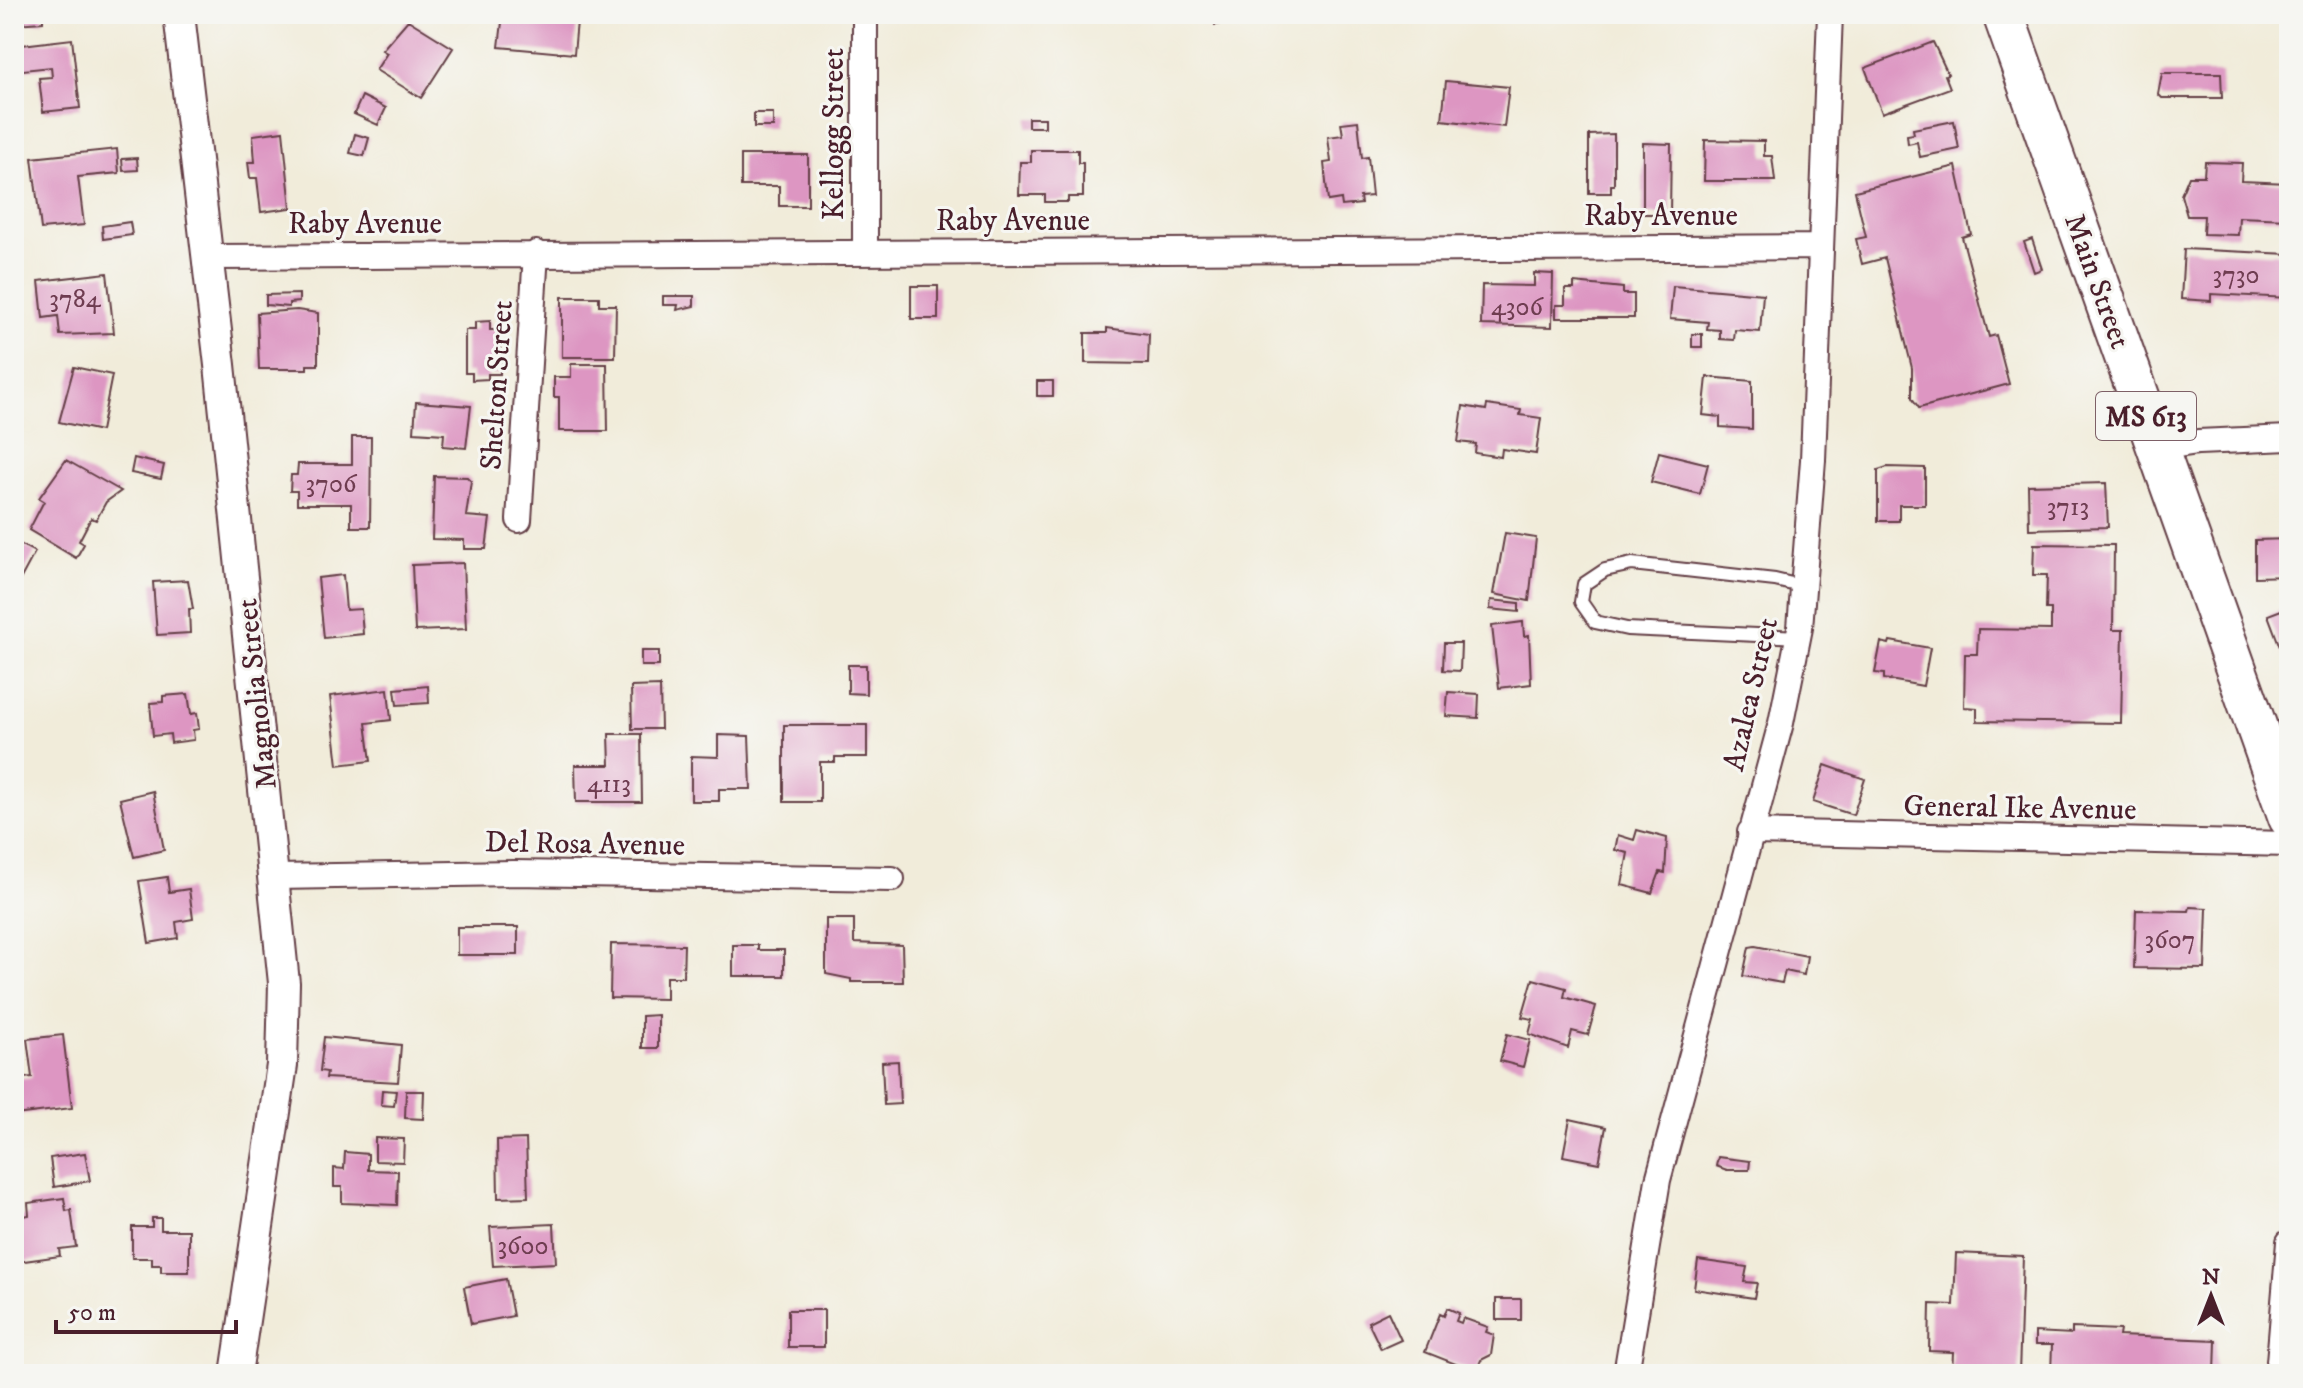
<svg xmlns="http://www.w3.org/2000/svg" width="2303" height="1388" font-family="'IM FELL DW Pica',serif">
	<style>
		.building { fill: #dd96c2 }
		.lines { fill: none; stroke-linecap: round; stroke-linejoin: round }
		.service-casing { stroke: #633e45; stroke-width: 16 }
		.minor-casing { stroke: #633e45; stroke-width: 28 }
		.tertiary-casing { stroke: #633e45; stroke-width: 34 }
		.primary-casing { stroke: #633e45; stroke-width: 44 }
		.service { stroke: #fff; stroke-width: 12 }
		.minor { stroke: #fff; stroke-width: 24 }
		.tertiary { stroke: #fff; stroke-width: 30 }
		.primary { stroke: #fff; stroke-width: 40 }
		.labels { text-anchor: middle; stroke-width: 6; stroke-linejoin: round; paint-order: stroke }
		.number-label { font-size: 26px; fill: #6f3d51 }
		.shield { fill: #f6f6f2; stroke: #7e6067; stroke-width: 2 }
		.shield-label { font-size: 28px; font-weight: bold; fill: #4a1f2b }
		.street-label { font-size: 30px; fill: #4a1f2b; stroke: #f6f6f2 }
	</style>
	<rect width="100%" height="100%" fill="#f6f6f2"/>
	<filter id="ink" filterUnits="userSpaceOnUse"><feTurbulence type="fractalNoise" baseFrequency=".0125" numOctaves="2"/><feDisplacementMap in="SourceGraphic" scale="16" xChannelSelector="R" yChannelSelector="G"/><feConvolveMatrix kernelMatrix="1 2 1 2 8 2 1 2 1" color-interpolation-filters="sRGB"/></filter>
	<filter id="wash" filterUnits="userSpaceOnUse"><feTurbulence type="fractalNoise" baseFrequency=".006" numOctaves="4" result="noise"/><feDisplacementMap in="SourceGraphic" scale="32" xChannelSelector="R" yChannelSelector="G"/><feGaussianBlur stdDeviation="1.8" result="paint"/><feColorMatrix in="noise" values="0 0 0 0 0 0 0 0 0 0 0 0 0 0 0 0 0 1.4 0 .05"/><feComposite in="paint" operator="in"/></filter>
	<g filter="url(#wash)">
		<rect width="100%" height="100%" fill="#f1ecda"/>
		<g id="blocks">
			<!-- building -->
			<path class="building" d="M14,14H43V22L14,24Z
				M503,14L554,15L553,19L577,21L574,54L499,47Z
				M1213,14H1243L1244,21L1215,25Z
				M408,20L453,48L421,98L376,70L387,53L382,50Z
				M72,39L80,108L43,112L39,78L52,77L51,67L14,71V46Z
				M1933,42L1948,74L1945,75L1950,88L1882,113L1865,68Z
				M2162,73H2221L2222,98H2162L2158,94Z
				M1446,81L1509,87L1504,127L1442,120Z
				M362,96L386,108L378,125L354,114Z
				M754,113H773V127H754Z
				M1028,118H1045V127H1028Z
				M1358,121L1362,158L1368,157L1372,196L1360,197L1361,204L1342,206L1341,199L1328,201L1324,163L1331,162L1328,137L1343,135L1341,123Z
				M1954,121L1959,149L1920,157L1917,142L1908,144L1907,135L1914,134L1913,129Z
				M283,131L291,208L261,212L257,178H250L248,162H255L253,135Z
				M355,134L369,138L364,156L350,153Z
				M1614,134V185H1611V193H1589V135Z
				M1705,140L1764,141V156H1772L1775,181H1704Z
				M1643,143L1671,144L1670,214H1643Z
				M117,149L119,173L78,177L84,225L41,229L32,158Z
				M1031,150H1078V163H1083V197H1068V202H1045V195H1019L1020,162H1031Z
				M741,155H808V206H779V186H741Z
				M137,158L138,170L123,171L122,159Z
				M2205,162L2242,163L2241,181L2289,183L2288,219L2239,217L2238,235L2203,234L2204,216H2187L2181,195L2189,176H2204Z
				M1956,166L1971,234L1962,237L1989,337L1996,335L2009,384L1919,408L1912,398V368L1885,258L1862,264L1856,239L1866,237L1855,191Z
				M130,222L132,235L103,239L102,226Z
				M2032,239L2042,269L2034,272L2024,242Z
				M2184,249L2289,254V298L2211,294V301L2181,299Z
				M107,273L114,333L60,335L58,316L43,318L39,281Z
				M1534,273L1553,274L1552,327L1481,325L1482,285L1534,286Z
				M1574,283L1623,288V294H1634V318H1556V305H1565V289H1574Z
				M911,286H938V319H911Z
				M1673,286L1763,294L1760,332L1735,330L1734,340L1720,339V330L1707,329L1708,322L1670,319Z
				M299,294V302L289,303V307L266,305V295Z
				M663,296H694V306L677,310L678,305H663Z
				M562,297H599V305H616L615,357H562Z
				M297,310L318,313V365H307V369H259L257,313Z
				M490,321V330H500V374H488V379L472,380V373H465V330H475V322Z
				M1107,328L1149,334L1148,364L1085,363V333H1107Z
				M1692,334H1702V347H1692Z
				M571,364H607L608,431H559V397H554V377H571Z
				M74,367L112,375L101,431L59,422Z
				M1707,377L1752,381V429L1720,427V417L1703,415Z
				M1037,381H1053V396H1037Z
				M416,402L471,406L466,448L443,446L444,434L414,432Z
				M1487,405L1521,410L1520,415L1541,418L1536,454L1502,449L1501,457L1475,453L1476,444L1458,442L1463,406L1486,410Z
				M352,437H371L370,527H351V504H297V491H290L291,475H297L298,464H352Z
				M1659,452L1708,464L1700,494L1651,482Z
				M134,458L164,465L161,479L131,473Z
				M66,460L121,491L106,502L96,520L91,518L79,541L84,544L76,558L29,530L44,501L39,498Z
				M1887,467L1925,468V505H1899V521H1878V470Z
				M434,476L467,477L471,481L466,516L490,518L486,549H464V540L432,539Z
				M2106,483L2108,527L2029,529L2028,485Z
				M1505,533L1536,538L1529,601L1494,594Z
				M2289,539V576L2255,577V540Z
				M14,541L35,552L14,591Z
				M2034,544L2114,545L2113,630H2123L2121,723L1977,721V708L1964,707L1965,654H1977L1978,629L2051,630V609H2046L2047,575H2033Z
				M463,563L466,629L415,631L412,565Z
				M343,575L346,610L361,609L363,634L324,638L318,578Z
				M188,580L193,609H189L190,633L157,635L153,582Z
				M1491,600L1519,603V612L1490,609Z
				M2289,607V671L2268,615Z
				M1523,622L1524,636L1529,635L1531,684L1499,688L1492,626Z
				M1890,641L1930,648L1923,686L1884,679V674L1875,673L1881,642L1889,644Z
				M1444,643H1461L1460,671L1443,670Z
				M641,651H659V666H641Z
				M848,665H866V694L848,693Z
				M428,686L429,703L397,705L395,689Z
				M660,686L661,729H632L631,687Z
				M388,689L391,720L366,723L371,761L338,765L330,696Z
				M1448,692L1479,694L1478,718L1446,716Z
				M188,694L191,714L197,713L199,729L193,730L194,740L171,743L170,734L153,736L150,703L163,702V696Z
				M784,725H867V757H835V762H820V802H784Z
				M609,734H641L642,802H576L575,765H610Z
				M718,735L749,736L751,789H719V801H691V756L718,757Z
				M1825,765L1865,779L1853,815L1813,802Z
				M153,791L164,850L134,857L120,799Z
				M1637,830L1667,838L1665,873L1660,872L1652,893L1622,885L1628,853L1615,850L1618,835L1634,840Z
				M167,877L169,892L189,889L193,919L176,922L178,938L149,943L139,881Z
				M2190,907L2207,908L2205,969L2134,968L2136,910L2189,911Z
				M826,919H854V943L902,945L903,982H851V979L826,974Z
				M457,927H518V955H457Z
				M611,944L684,945L683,977H666V999L610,998Z
				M733,945H758V950H784V976H733Z
				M1755,946L1807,956L1804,975L1785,971L1782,983L1743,976L1749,947Z
				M1533,979L1566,988L1564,997L1596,1006L1588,1035L1572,1031L1568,1048L1529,1034L1533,1019L1522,1017Z
				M658,1015V1048H642V1016Z
				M1507,1034L1530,1040L1523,1067L1500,1061Z
				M63,1035L72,1108L14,1115V1079L32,1077L27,1039Z
				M324,1037L401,1045L398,1082L326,1078L327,1072L320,1071Z
				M898,1061L900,1104L884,1105L882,1062Z
				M382,1090L396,1091L394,1106L381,1105Z
				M406,1091H424L423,1119L405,1118Z
				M1570,1119L1606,1127L1599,1163L1563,1156Z
				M375,1138L404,1139L403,1162L375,1161Z
				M526,1139L528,1197L498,1198L497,1140Z
				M345,1152L368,1154V1170L398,1171L397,1205L342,1203V1187H334V1168L344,1169Z
				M85,1153L90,1181L54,1187L50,1158Z
				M1718,1157L1750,1161L1749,1170H1727L1716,1166Z
				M14,1198L18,1217L29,1215L28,1203L64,1198L66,1211L71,1210L76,1247L59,1249L60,1256L17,1262Z
				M152,1218H161V1230H189V1272H161V1265H152V1258H132V1227H152Z
				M554,1224L556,1263L493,1266L490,1227Z
				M1956,1253L2023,1256L2019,1374H1952L1953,1352L1929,1351L1930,1304L1954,1305Z
				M1698,1260L1747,1267L1744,1282L1757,1283L1754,1298L1694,1289Z
				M506,1279L513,1316L471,1324L464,1287Z
				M1496,1299H1521V1320H1496Z
				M1447,1308L1459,1313L1456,1321L1461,1323L1463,1318L1488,1327L1486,1332L1494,1335L1491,1355L1481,1360L1476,1372L1425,1352L1440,1314L1444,1316Z
				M788,1310H824V1347H788Z
				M1388,1312L1401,1340L1381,1349L1368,1322Z
				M2072,1328L2120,1330L2119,1336L2216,1340L2215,1374H2051L2052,1345H2035V1332L2072,1334Z"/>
		</g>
	</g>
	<g filter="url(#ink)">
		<use href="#blocks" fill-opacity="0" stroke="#633e45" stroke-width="2"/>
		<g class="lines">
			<defs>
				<path id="service" d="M1799,637L1627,629L1595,622L1581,602L1584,584L1605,570L1632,564L1775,580L1805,587"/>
				<path id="minor" d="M865,14V253
					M206,257L1821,247
					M2158,448L2198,442L2289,438
					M519,520L536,253
					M1750,832L2289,844
					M276,877L514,873L892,879
					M1626,1374L1658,1180L1781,723L1800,628L1813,460L1830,14
					M2278,1374L2289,1242"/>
				<path id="tertiary" d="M179,14L220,365L284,983L282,1065L236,1374"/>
				<path id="primary" d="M2003,14L2289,818"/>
			</defs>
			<!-- service casing -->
			<use href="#service" class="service-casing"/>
			<!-- minor casing -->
			<use href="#minor" class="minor-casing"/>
			<!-- tertiary casing -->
			<use href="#tertiary" class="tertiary-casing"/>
			<!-- primary casing -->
			<use href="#primary" class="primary-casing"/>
			<!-- service -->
			<use href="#service" class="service"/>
			<!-- minor -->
			<use href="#minor" class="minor"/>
			<!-- tertiary -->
			<use href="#tertiary" class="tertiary"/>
			<!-- primary -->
			<use href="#primary" class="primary"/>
		</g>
	</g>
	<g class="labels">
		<!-- number labels -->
		<g class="number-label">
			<text x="2236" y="283">3730</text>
			<text x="75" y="307">3784</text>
			<text x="1517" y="315">4306</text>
			<text x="331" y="492">3706</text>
			<text x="2068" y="515">3713</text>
			<text x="609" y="792">4113</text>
			<text x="2170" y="948">3607</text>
			<text x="523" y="1254">3600</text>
		</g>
		<!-- shield labels -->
		<rect class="shield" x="2096" y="392" width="100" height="48" rx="6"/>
		<g class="shield-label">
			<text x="2146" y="426">MS 613</text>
		</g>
		<!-- street labels -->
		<g class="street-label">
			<text transform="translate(833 134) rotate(-90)" y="10">Kellogg Street</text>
			<text x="1661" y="225">Raby Avenue</text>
			<text x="1013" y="230">Raby Avenue</text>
			<text x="365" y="233">Raby Avenue</text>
			<text transform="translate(2098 281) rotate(70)" y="10">Main Street</text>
			<text transform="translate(496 385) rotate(-86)" y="10">Shelton Street</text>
			<text transform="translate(256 694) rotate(-96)" y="10">Magnolia Street</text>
			<text transform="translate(1750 694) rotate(-77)" y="10">Azalea Street</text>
			<text transform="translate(2020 807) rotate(1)" y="10">General Ike Avenue</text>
			<text transform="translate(585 843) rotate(1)" y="10">Del Rosa Avenue</text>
		</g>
	</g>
	<!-- margin -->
	<rect width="2303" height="1388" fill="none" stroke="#f6f6f2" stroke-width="48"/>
	<!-- north arrow -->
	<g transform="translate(2211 1296)" stroke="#f6f6f2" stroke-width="6" paint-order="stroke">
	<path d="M0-6L14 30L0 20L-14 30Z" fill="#4a1f2b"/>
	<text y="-12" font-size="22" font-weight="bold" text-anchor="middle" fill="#4a1f2b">N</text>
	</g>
	<!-- scale -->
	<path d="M56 1320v12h180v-12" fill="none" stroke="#4a1f2b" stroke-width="4"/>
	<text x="68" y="1320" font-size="24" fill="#4a1f2b" stroke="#f6f6f2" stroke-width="6" paint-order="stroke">50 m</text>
</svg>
